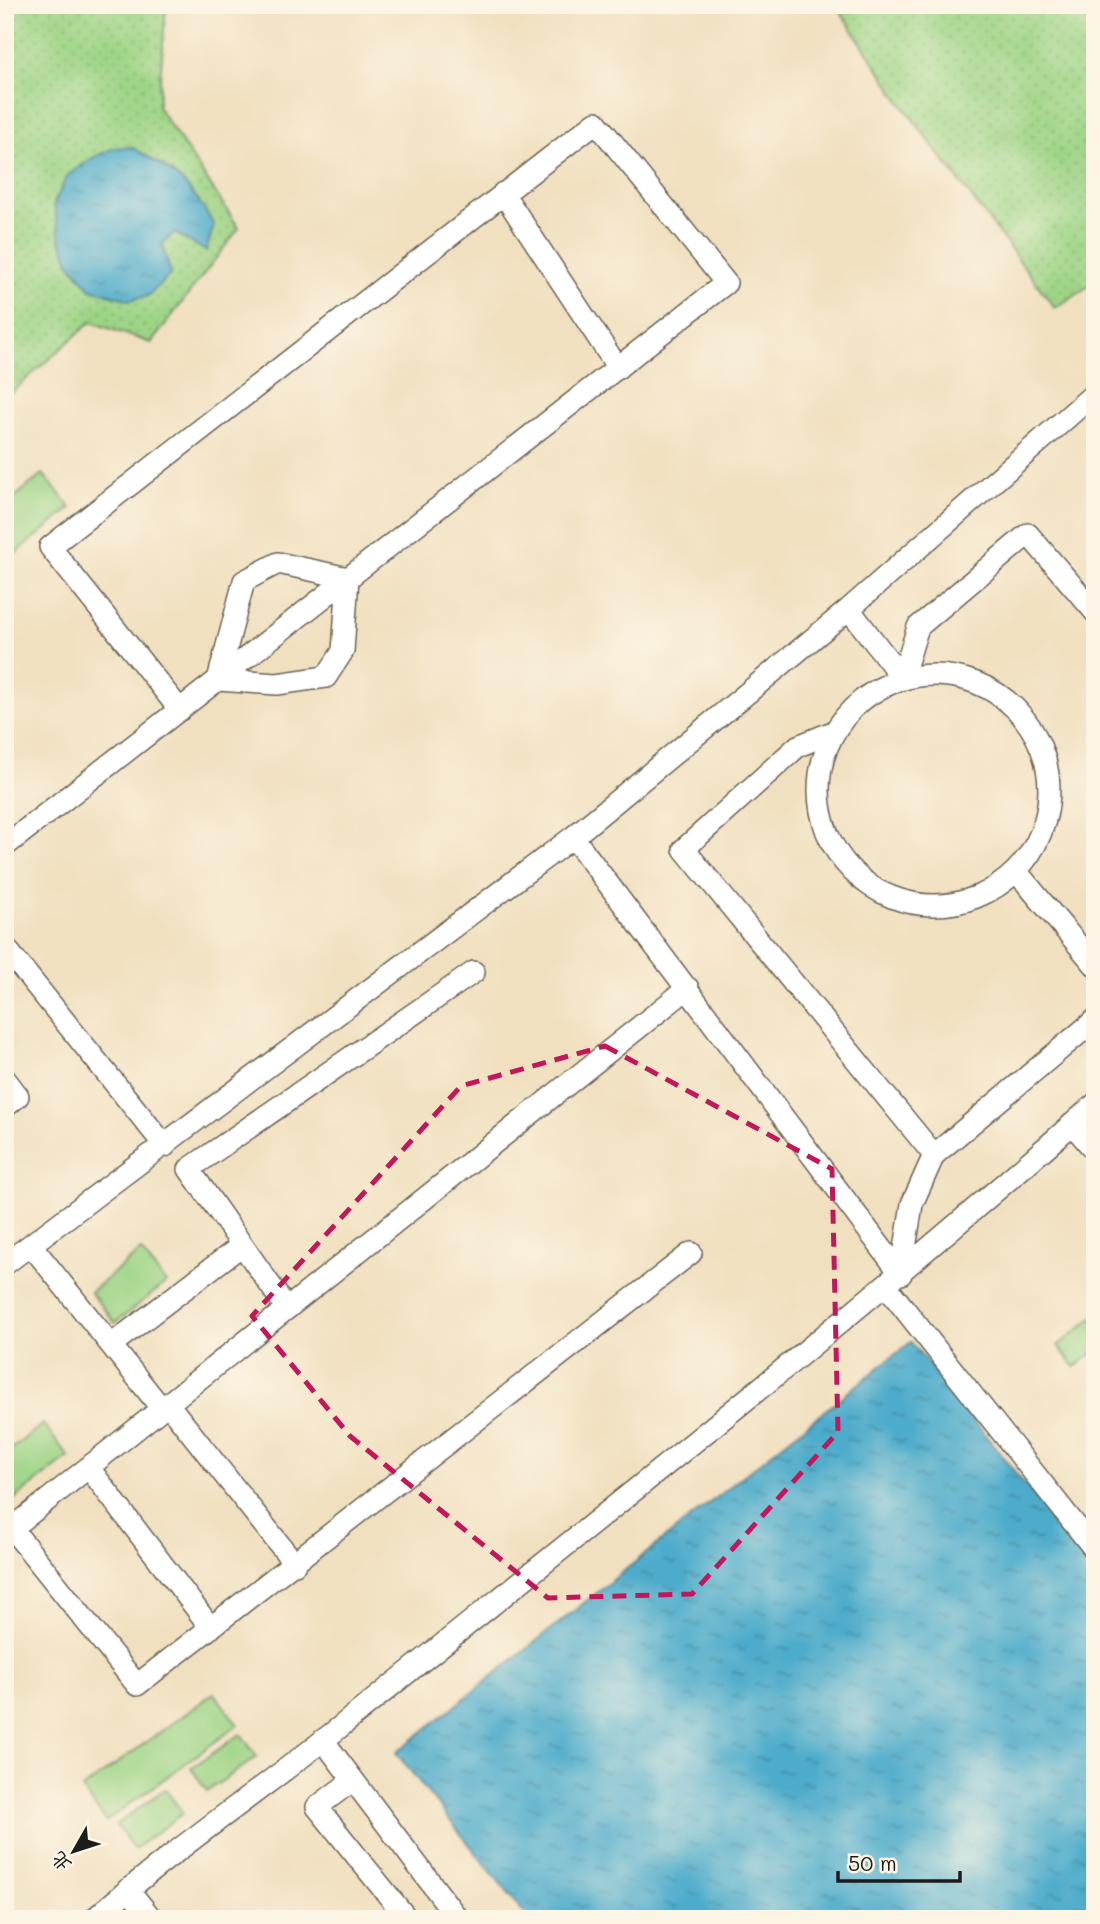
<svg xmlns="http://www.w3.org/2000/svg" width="1100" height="1924" font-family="Mali,'LXGW WenKai TC',sans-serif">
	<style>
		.grass { fill: url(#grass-dots); stroke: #5c7850; stroke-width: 2 }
		.pitch { fill: #9dd485; stroke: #5c7850; stroke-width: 2 }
		.water { fill: url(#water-ripples); stroke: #346474; stroke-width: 2 }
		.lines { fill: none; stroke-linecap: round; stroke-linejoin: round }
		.minor-casing { stroke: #676155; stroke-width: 24 }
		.minor { stroke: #fff; stroke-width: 21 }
		.marked { fill: none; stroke: #c2185b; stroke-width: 5; stroke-dasharray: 14 9; stroke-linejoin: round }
	</style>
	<defs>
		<pattern id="grass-dots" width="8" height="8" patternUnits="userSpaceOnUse" patternTransform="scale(1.75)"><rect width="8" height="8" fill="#9dd485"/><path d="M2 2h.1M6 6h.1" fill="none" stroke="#87b572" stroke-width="1.8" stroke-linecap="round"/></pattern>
		<pattern id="water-ripples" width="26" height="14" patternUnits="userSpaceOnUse" patternTransform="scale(1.75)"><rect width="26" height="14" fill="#4daccb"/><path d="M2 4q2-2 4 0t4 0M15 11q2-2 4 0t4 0" fill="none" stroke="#3f8ba4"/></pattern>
	</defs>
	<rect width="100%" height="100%" fill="#fcf5e5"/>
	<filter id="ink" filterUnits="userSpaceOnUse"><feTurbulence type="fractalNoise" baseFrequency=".0143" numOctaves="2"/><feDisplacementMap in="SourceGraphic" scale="14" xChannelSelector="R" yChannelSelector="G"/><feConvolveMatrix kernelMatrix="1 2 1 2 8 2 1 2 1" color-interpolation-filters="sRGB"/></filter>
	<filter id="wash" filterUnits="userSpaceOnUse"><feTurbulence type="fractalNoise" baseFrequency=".00686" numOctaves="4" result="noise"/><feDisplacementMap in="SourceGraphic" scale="28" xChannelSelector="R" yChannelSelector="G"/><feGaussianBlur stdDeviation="1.57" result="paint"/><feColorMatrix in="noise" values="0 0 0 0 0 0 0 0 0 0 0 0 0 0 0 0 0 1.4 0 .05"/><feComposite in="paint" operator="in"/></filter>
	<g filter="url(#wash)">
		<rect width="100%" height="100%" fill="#f1e0c0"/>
		<!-- grass -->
		<path class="grass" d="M5,5H166L158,107L239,228L151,343L91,322L5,398Z
			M836,5H1095V282L1055,308L906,110Z"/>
		<!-- pitch -->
		<path class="pitch" d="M43,474L71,508L5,562V505Z
			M141,1251L166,1283L115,1323L90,1292Z
			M1095,1316V1351L1075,1367L1058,1346Z
			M43,1424L69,1457L13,1500L5,1490V1454Z
			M214,1693L238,1725L106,1821L82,1789Z
			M241,1734L257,1757L207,1791L191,1768Z
			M165,1789L183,1813L134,1849L116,1825Z"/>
		<!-- water -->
		<path class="water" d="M132,147C174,172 189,181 214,225L206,251L174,233L162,245L171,274L148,296L130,300L91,289L70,264L59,235L54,203L68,175L94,157L114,148Z
			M911,1342L1095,1572V1919H529L396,1753Z"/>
	</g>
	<g filter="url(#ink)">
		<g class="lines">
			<defs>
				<path id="minor" d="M503,193L618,368
					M278,563L348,578L343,651L326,677L277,684L218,680L244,581Z
					M849,609L902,678
					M819 790a115 115 0 1 1 230 0a115 115 0 1 1-230 0Z
					M902,678L918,627L1028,534L1095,612
					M833,732L798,746L684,849L934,1155
					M573,837L901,1274
					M5,846L726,283L596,122L50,547L180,710
					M1016,871L1095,965
					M5,947L165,1146
					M5,1079L18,1096L5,1107
					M1072,1124L1095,1151
					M31,1245L162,1409
					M5,1264L573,837L849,609L1095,393
					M901,1274L912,1204L934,1155L1095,1020
					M887,1287L1095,1550
					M287,1309L189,1169L474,972
					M111,1345L242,1245
					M168,1404L295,1564
					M89,1468L211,1628
					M5,1520L137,1685L691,1253
					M5,1534L688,988
					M323,1740L458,1919
					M353,1780L317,1807L404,1915L403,1919
					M128,1889L152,1919
					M94,1919C172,1850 259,1792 340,1727C594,1522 851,1321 1095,1104"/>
			</defs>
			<!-- minor casing -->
			<use href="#minor" class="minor-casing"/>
			<!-- minor -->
			<use href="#minor" class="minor"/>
		</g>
	</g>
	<!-- marked area -->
	<path class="marked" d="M605,1046L832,1169L838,1432L692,1594L548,1598L350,1436L252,1316L461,1086Z"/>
	<!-- margin -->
	<rect width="1100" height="1924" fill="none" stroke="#fcf5e5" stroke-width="28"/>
	<!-- north arrow -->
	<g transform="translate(74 1851) rotate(231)" stroke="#fcf5e5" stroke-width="5" paint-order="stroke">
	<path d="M0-5L12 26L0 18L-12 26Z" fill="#1c1c1c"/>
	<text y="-10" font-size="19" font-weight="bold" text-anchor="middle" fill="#1c1c1c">北</text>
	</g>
	<!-- scale -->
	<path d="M838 1871v10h122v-10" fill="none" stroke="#1c1c1c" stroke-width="3.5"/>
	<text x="848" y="1871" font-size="21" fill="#1c1c1c" stroke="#fcf5e5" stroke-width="5" paint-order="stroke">50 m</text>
</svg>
